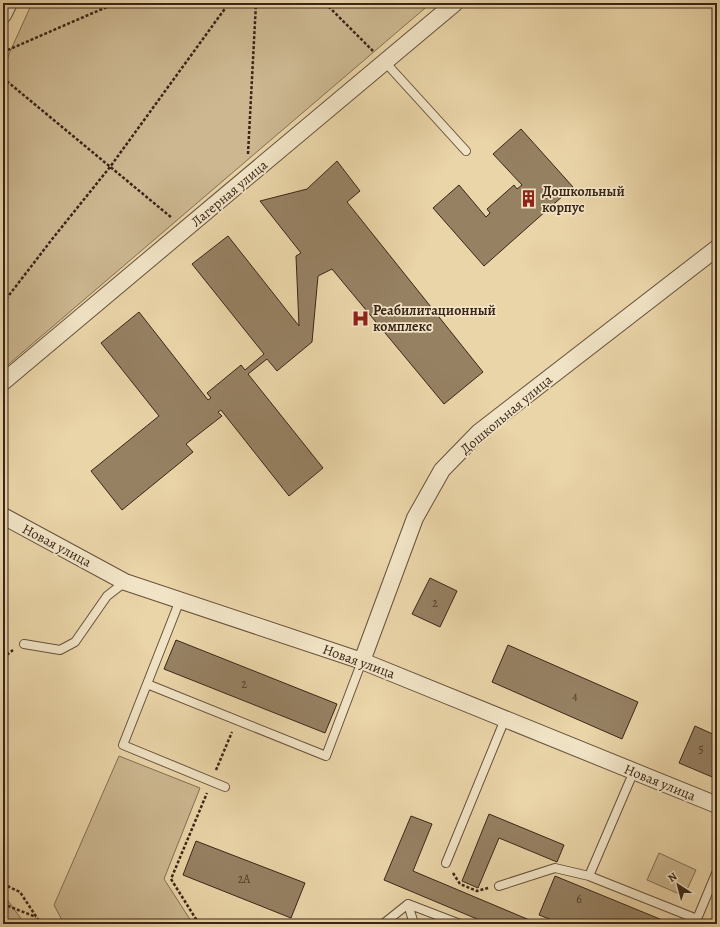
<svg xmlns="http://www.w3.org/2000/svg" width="720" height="927" font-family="Alegreya,serif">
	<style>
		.green { fill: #ccb790; stroke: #836e54 }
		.building { fill: #968163; stroke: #3a2518 }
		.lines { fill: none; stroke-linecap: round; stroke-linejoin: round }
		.service-casing { stroke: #66513c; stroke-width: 10 }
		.minor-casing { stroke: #66513c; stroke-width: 18 }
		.path { stroke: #3a2518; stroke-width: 2.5; stroke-dasharray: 3 2; stroke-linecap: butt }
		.service { stroke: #f1e4c6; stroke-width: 8 }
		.minor { stroke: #f1e4c6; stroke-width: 16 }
		.labels { text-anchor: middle; stroke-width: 3.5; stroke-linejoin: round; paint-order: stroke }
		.number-label { font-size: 12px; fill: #513c2b }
		.poi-label { font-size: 14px; font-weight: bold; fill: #3a2518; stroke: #f1e4c6; text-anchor: start }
		.street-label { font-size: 14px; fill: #3a2518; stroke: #f1e4c6 }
	</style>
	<rect width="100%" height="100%" fill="#ead5a8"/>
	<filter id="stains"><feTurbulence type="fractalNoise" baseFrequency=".005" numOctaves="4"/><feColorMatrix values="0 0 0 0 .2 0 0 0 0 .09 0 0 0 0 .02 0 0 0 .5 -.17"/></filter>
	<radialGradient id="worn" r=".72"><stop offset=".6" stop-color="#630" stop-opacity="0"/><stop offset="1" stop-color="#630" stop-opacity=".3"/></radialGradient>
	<!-- green -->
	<path class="green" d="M32,3H431L3,369V73L9,54Z
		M119,756L200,788L164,879L193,924H64L54,905Z
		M659,853L696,870L684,896L647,880Z
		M3,894L25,924H3Z"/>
	<!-- building -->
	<path class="building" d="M521,129L573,187L484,266L433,208L459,185L486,217L490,213L487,209L514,185L517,189L522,185L493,154Z
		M337,161L360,191L347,202L483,372L444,404L332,269L318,276L312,342L277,371L267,359L248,374L323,468L289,496L221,410L218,412L222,416L186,444L193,452L122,510L91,471L159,416L101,343L139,312L208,400L211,398L207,393L241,365L245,370L264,354L192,264L228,236L299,326L296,256L301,253L260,201L307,189Z
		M430,578L457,591L440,627L412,614Z
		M176,640L337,704L325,733L164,669Z
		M508,645L638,702L622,739L492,682Z
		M695,726L717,736V779L679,763Z
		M489,814L564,845L557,862L499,838L478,888L462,881Z
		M411,816L432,824L413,871L539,924H489L384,880Z
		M196,841L305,883L291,918L183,875Z
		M555,876L616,901L672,924H562L539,915Z"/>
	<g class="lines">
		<defs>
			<path id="service" d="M385,62L466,151
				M180,600L147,684L326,756L362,661
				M24,644L60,650L75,642L107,596L125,582
				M147,684L123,745L225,787
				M634,771L589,876L697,919L717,871
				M446,863L505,719
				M499,886L555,868L589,876
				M408,904L414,924
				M383,924L408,904L460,924"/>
			<path id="minor" d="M3,15L9,3
				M3,382L455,3
				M3,516L125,582L362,661L717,805
				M362,661L415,518L442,470L479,432L717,248"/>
		</defs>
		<!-- service casing -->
		<use href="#service" class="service-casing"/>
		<!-- minor casing -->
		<use href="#minor" class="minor-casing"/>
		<!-- path -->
		<path class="path" d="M325,3L373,51
			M3,52L116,3
			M3,78L172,218
			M248,154L256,3
			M3,303L53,238L110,167L229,3
			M3,658L13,650
			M216,770L232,732
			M453,873L460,884L477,891L488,888
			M3,884L20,892L41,924
			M3,904L36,917
			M199,924L171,879L207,793"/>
		<!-- service -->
		<use href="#service" class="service"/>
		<!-- minor -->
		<use href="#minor" class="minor"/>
	</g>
	<!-- icons -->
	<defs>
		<symbol id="building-bare" viewBox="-9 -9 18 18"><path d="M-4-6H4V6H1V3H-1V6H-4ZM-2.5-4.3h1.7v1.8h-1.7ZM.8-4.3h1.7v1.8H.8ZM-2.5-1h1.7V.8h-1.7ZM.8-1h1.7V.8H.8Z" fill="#8f2418" stroke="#f1e4c6" stroke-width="2.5" paint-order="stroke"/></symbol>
		<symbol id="hospital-bare" viewBox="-9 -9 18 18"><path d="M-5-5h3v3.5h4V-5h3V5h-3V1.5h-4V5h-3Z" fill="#8f2418" stroke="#f1e4c6" stroke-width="2.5" paint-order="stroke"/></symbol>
	</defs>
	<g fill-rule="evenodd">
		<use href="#building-bare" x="516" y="186" width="25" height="25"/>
		<use href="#hospital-bare" x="348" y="306" width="25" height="25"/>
	</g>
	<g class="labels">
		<!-- number labels -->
		<g class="number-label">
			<text x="435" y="607">2</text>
			<text x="244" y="688">2</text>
			<text x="575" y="700">4</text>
			<text x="701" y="753">5</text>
			<text x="244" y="883">2А</text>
			<text x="579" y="903">6</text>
		</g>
		<!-- poi labels -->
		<g class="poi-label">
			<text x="542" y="196">Дошкольный<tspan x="542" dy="16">корпус</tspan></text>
			<text x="373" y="315">Реабилитационный<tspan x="373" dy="16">комплекс</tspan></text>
		</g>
		<!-- street labels -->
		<g class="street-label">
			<text transform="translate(229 193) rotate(-40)" y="5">Лагерная улица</text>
			<text transform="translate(506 414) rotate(-40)" y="5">Дошкольная улица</text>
			<text transform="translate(57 545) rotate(28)" y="5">Новая улица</text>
			<text transform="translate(359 661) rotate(20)" y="5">Новая улица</text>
			<text transform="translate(660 782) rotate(22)" y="5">Новая улица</text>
		</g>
	</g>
	<!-- margin -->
	<rect width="720" height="927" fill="none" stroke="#ead5a8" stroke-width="16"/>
	<rect x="4" y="4" width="712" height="919" fill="none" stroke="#3a2518" stroke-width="2"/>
	<rect x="8" y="8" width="704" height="911" fill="none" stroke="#3a2518"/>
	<!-- north arrow -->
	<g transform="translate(678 885) rotate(324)" stroke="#f1e4c6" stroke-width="3" paint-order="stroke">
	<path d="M0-3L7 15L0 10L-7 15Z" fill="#3a2518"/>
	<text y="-6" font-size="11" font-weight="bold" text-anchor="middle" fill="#3a2518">N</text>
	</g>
	<rect width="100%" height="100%" filter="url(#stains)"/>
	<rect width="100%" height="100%" fill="url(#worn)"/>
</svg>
